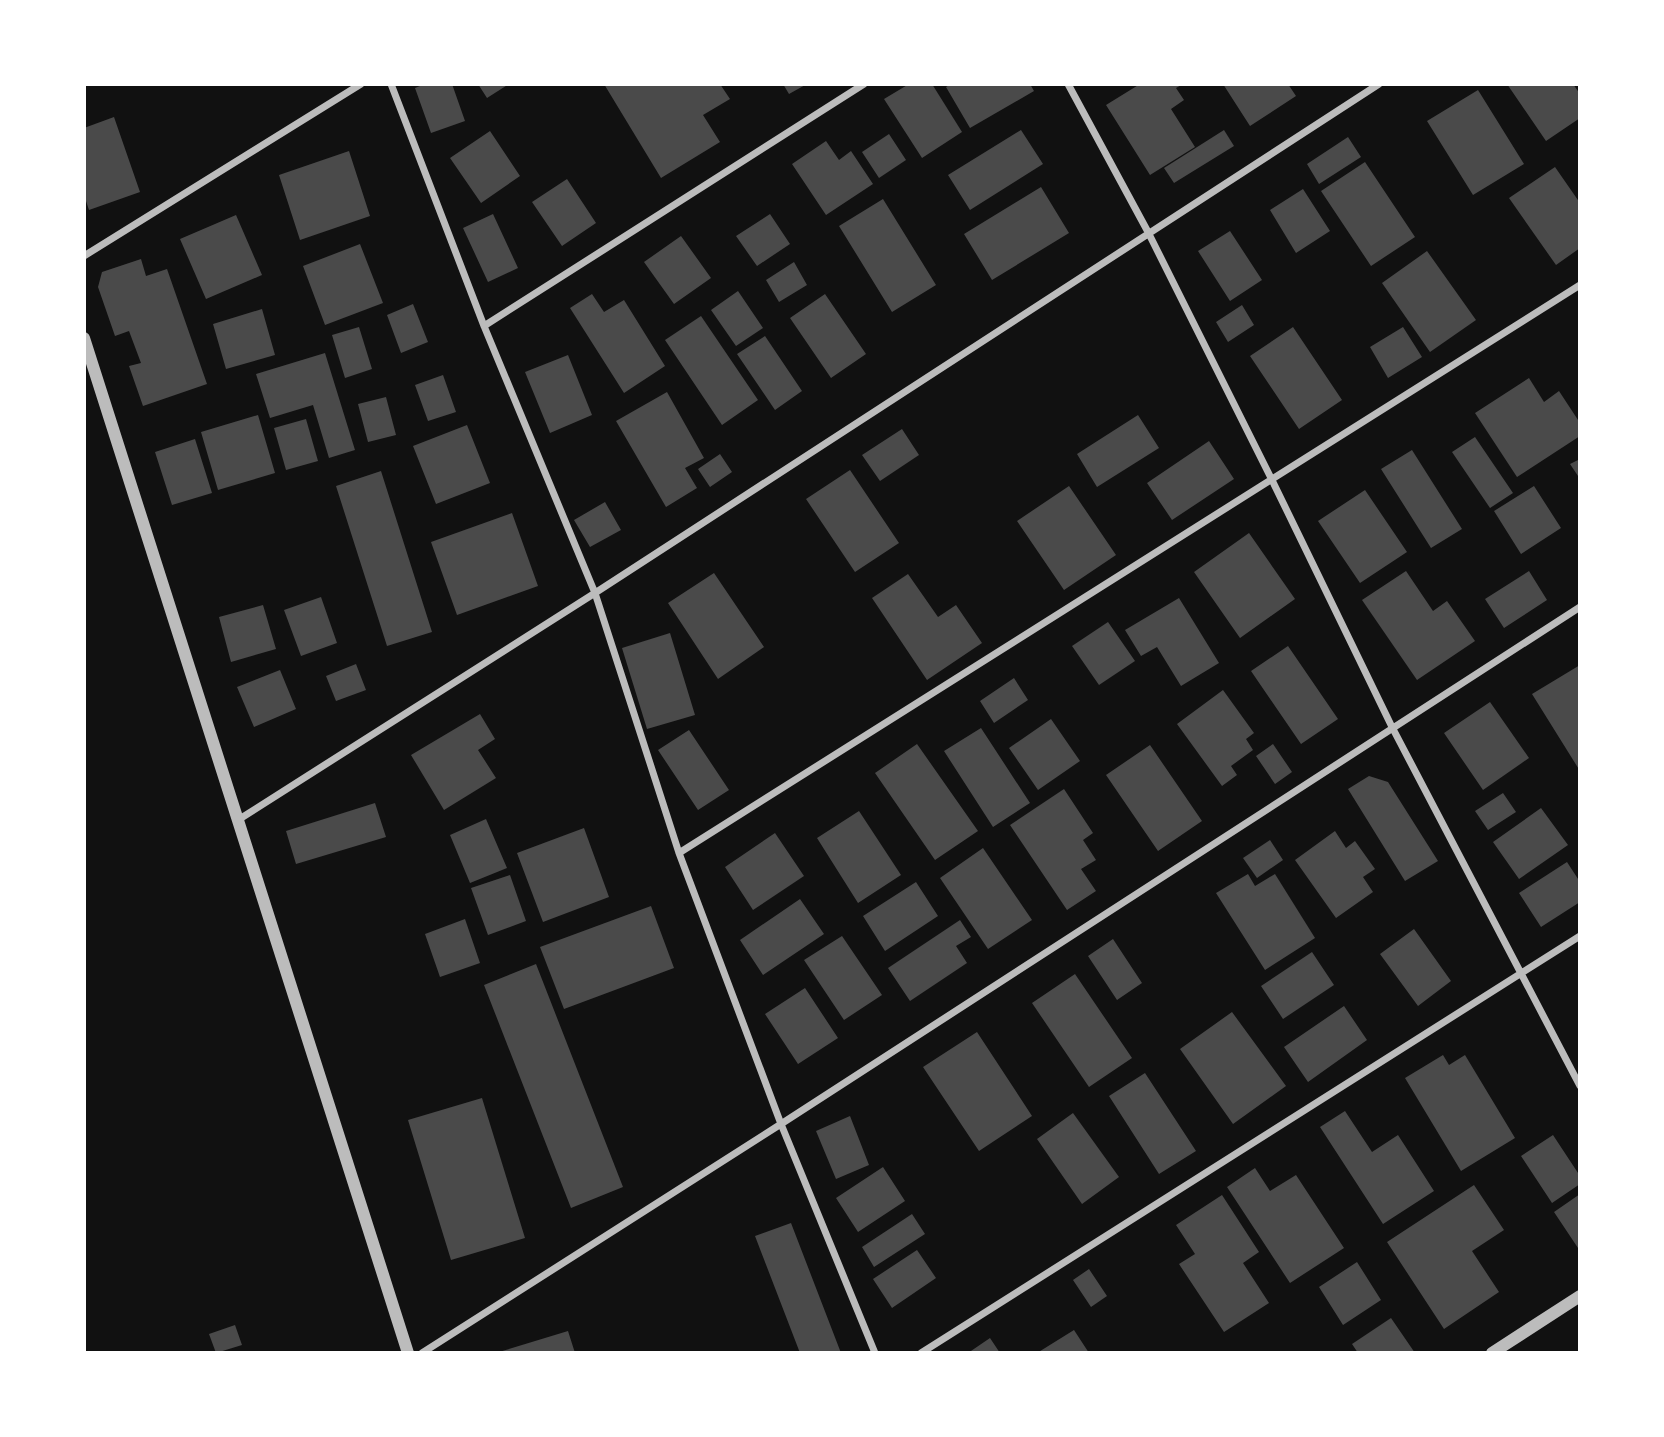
<svg xmlns="http://www.w3.org/2000/svg" width="1664" height="1437" font-family="'Titillium Web',sans-serif">
	<style>
		.building { fill: #4a4a4a }
		.lines { fill: none; stroke-linecap: round; stroke-linejoin: round }
		.minor { stroke: #bcbcbc; stroke-width: 7 }
		.tertiary { stroke: #bcbcbc; stroke-width: 12 }
	</style>
	<rect width="100%" height="100%" fill="#111"/>
	<!-- building -->
	<path class="building" d="M425,84H452L465,121L431,133L415,88Z
		M478,84H509L487,98Z
		M604,84H720L730,99L703,115L720,142L661,178Z
		M783,84H807L789,94Z
		M909,84H932L962,132L922,158L884,99Z
		M951,84H1030L1034,91L970,128L946,87Z
		M1140,84H1183L1176,88L1184,100L1171,109L1195,147L1150,175L1106,105Z
		M1223,84H1288L1296,96L1250,126Z
		M1507,84H1573L1580,94V118L1546,141Z
		M1478,90L1524,164L1473,195L1427,121Z
		M114,117L140,192L89,210L84,195V128Z
		M1021,130L1043,164L970,210L948,175Z
		M1224,130L1234,146L1174,183L1164,168Z
		M490,131L520,176L481,203L450,158Z
		M889,134L906,160L879,178L862,152Z
		M1348,137L1361,157L1319,184L1307,164Z
		M826,141L839,160L851,151L873,184L826,215L792,164Z
		M349,151L370,216L300,240L279,175Z
		M1365,162L1415,237L1371,266L1321,191Z
		M1555,167L1580,203V248L1556,265L1509,198Z
		M567,179L596,223L562,246L532,202Z
		M1041,187L1069,233L992,280L964,234Z
		M1303,189L1330,231L1296,253L1270,210Z
		M883,199L936,285L892,312L839,226Z
		M493,214L518,268L488,282L463,228Z
		M770,214L790,244L757,266L736,236Z
		M236,215L262,275L206,299L180,239Z
		M1230,231L1262,280L1230,301L1198,251Z
		M681,236L711,278L674,304L644,262Z
		M360,244L383,303L325,325L303,266Z
		M1427,251L1476,320L1430,352L1382,283Z
		M141,259L146,276L167,269L207,384L143,406L129,366L141,363L129,331L115,336L98,287L102,272Z
		M794,262L807,285L779,302L766,280Z
		M738,291L763,328L736,346L711,310Z
		M592,294L604,312L624,300L665,366L624,393L570,308Z
		M825,294L866,354L831,378L790,318Z
		M413,304L428,342L401,353L387,315Z
		M1242,305L1254,325L1228,342L1216,322Z
		M262,309L275,355L226,369L213,324Z
		M701,316L758,400L722,425L665,340Z
		M359,327L372,369L345,378L332,335Z
		M1293,327L1342,400L1299,429L1250,356Z
		M1403,327L1422,357L1388,378L1370,347Z
		M765,336L802,391L775,410L737,354Z
		M325,353L355,450L329,458L313,405L270,418L256,374Z
		M568,355L592,415L550,433L525,372Z
		M443,375L456,412L428,421L415,385Z
		M1529,378L1544,402L1559,391L1580,423V436L1517,477L1475,413Z
		M667,392L704,458L685,468L697,488L666,507L616,421Z
		M386,397L396,435L368,442L358,404Z
		M258,415L275,473L218,490L201,432Z
		M1138,415L1159,448L1097,487L1077,454Z
		M306,419L318,461L286,470L274,428Z
		M467,425L490,483L436,504L413,446Z
		M902,429L919,455L880,481L862,455Z
		M1475,437L1513,493L1490,508L1452,452Z
		M195,439L212,493L172,505L155,452Z
		M1209,441L1234,479L1172,520L1147,483Z
		M1412,450L1462,529L1431,548L1381,469Z
		M720,454L732,472L710,487L698,469Z
		M1580,459V479L1570,464Z
		M850,470L899,543L855,572L806,499Z
		M381,471L432,632L387,646L336,486Z
		M1069,486L1116,555L1064,590L1017,521Z
		M1534,486L1561,528L1521,554L1494,511Z
		M1365,490L1407,552L1360,583L1318,521Z
		M605,502L621,530L590,547L574,520Z
		M512,513L538,586L457,615L431,542Z
		M1249,533L1295,599L1240,638L1194,572Z
		M1406,571L1433,611L1447,601L1475,641L1417,680L1362,600Z
		M1529,571L1547,600L1504,628L1485,599Z
		M714,573L764,647L718,679L668,603Z
		M908,574L938,617L956,605L982,643L927,680L872,598Z
		M321,597L337,643L301,656L284,610Z
		M1179,598L1219,663L1181,686L1157,647L1141,656L1125,630Z
		M263,605L276,649L231,662L219,617Z
		M1108,622L1135,661L1099,685L1072,646Z
		M670,633L695,715L647,729L622,648Z
		M1288,646L1338,719L1301,744L1251,671Z
		M356,664L366,690L336,701L326,676Z
		M1580,665V771L1532,694Z
		M280,670L296,709L254,727L237,687Z
		M1014,678L1028,700L994,723L980,701Z
		M1223,690L1254,733L1246,739L1253,750L1231,766L1237,775L1222,786L1177,724Z
		M1490,702L1529,758L1483,790L1444,733Z
		M480,714L495,739L478,750L496,778L444,810L411,755Z
		M1051,719L1080,761L1038,790L1009,748Z
		M981,728L1030,803L993,827L944,751Z
		M689,730L729,790L698,810L658,750Z
		M917,744L978,831L935,860L875,773Z
		M1273,744L1292,772L1275,784L1256,756Z
		M1150,745L1202,821L1158,851L1106,775Z
		M1369,776L1388,782L1438,861L1405,881L1348,789Z
		M1064,789L1093,833L1083,840L1096,860L1081,869L1096,891L1067,910L1010,825Z
		M1503,793L1516,812L1488,830L1475,811Z
		M375,803L386,837L296,864L286,831Z
		M1541,808L1568,845L1519,879L1493,842Z
		M859,811L901,875L858,903L817,838Z
		M486,819L507,868L470,883L450,835Z
		M584,828L609,897L543,922L517,853Z
		M1335,831L1346,848L1355,841L1375,869L1363,877L1373,892L1336,918L1295,860Z
		M775,833L804,876L753,910L725,867Z
		M1270,840L1283,860L1257,878L1243,858Z
		M983,848L1032,920L988,949L940,878Z
		M1567,862L1580,882V902L1541,927L1519,893Z
		M1248,874L1255,886L1275,874L1315,938L1265,970L1216,893Z
		M510,875L526,921L488,935L471,888Z
		M916,882L938,916L885,951L863,916Z
		M800,899L824,934L763,975L740,940Z
		M651,906L674,968L564,1009L540,947Z
		M465,919L480,963L440,977L425,934Z
		M960,920L971,937L956,946L967,963L910,1001L888,968Z
		M1414,929L1451,981L1418,1006L1380,954Z
		M842,936L882,995L844,1020L804,960Z
		M1113,939L1142,983L1117,1000L1088,956Z
		M1312,952L1334,985L1283,1019L1261,986Z
		M536,964L623,1187L571,1208L484,985Z
		M1075,974L1132,1058L1089,1087L1032,1003Z
		M805,988L838,1038L798,1064L765,1014Z
		M1344,1006L1367,1040L1308,1082L1284,1047Z
		M1232,1012L1286,1086L1233,1124L1180,1049Z
		M977,1032L1032,1116L979,1151L923,1067Z
		M1443,1055L1449,1065L1465,1055L1515,1138L1461,1171L1405,1078Z
		M1145,1073L1196,1151L1159,1174L1109,1096Z
		M482,1098L525,1238L451,1260L408,1120Z
		M1345,1111L1372,1152L1398,1135L1434,1191L1383,1224L1320,1127Z
		M1073,1113L1119,1177L1082,1204L1037,1139Z
		M850,1116L869,1165L836,1179L816,1131Z
		M1553,1135L1580,1176V1184L1552,1203L1521,1156Z
		M883,1167L905,1201L858,1232L836,1198Z
		M1255,1168L1270,1191L1296,1175L1344,1248L1290,1283L1227,1187Z
		M1474,1185L1504,1230L1472,1251L1499,1292L1444,1329L1387,1242Z
		M1580,1194V1251L1554,1212Z
		M1222,1195L1259,1252L1243,1263L1269,1303L1224,1332L1179,1264L1195,1254L1176,1225Z
		M912,1214L925,1234L874,1267L862,1247Z
		M791,1223L841,1353H800L755,1236Z
		M917,1250L936,1278L892,1308L873,1279Z
		M1357,1262L1381,1300L1343,1325L1319,1287Z
		M1089,1269L1107,1296L1091,1307L1073,1280Z
		M1391,1318L1415,1353H1358L1352,1344Z
		M235,1325L242,1345L216,1353L209,1334Z
		M1074,1330L1089,1353H1037Z
		M568,1331L575,1353H499V1352Z
		M990,1338L1000,1353H968Z"/>
	<g class="lines">
		<!-- minor -->
		<path class="minor" d="M391,84L484,326L595,593L679,853L781,1124L875,1353
			M1068,84L1148,232L1272,480L1392,727L1580,1086
			M84,256L361,84
			M484,326L864,84
			M238,820L595,593L1379,84
			M679,853L1580,285
			M422,1353L781,1124L1580,607
			M921,1353L1580,936"/>
		<!-- tertiary -->
		<path class="tertiary" d="M84,338L408,1353
			M1492,1353L1580,1296"/>
	</g>
	<!-- border -->
	<rect width="1664" height="1437" fill="none" stroke="#ffffff" stroke-width="172"/>
</svg>
